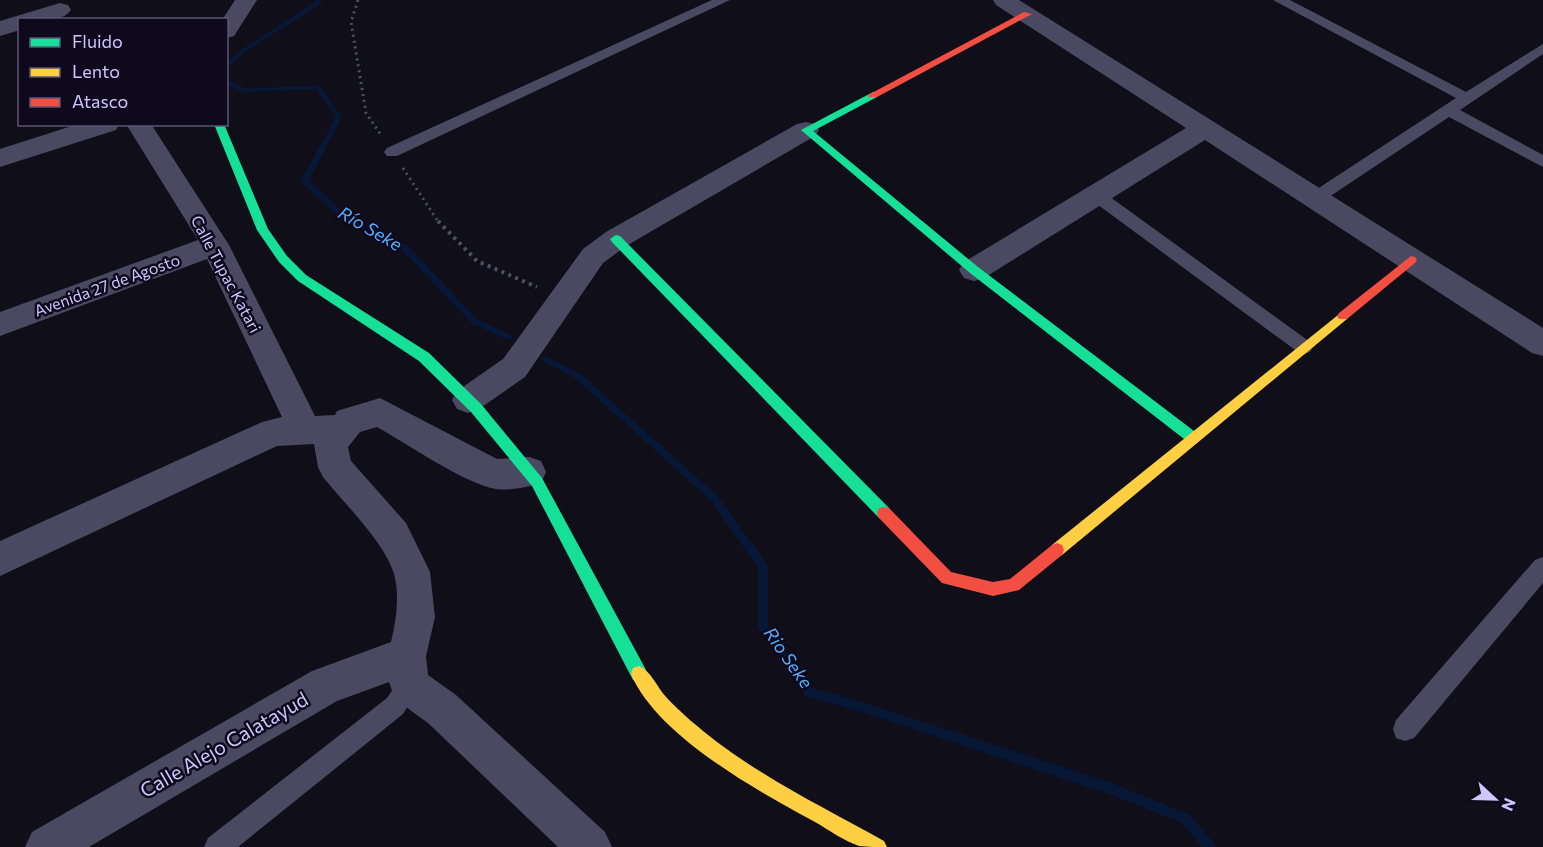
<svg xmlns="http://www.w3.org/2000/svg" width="1543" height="847" font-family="Commissioner,sans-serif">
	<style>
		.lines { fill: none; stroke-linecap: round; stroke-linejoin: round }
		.stream { fill: #071736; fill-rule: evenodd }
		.path-far1 { stroke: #465564; stroke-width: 3; stroke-dasharray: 2 4; stroke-linecap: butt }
		.path { stroke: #465564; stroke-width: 4; stroke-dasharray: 3 4.5; stroke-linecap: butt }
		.lane { fill: #4b4962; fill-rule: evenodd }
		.street { fill: #4b4962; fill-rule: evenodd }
		.fast { fill: #16e098; fill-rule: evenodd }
		.slow { fill: #ffcf43; fill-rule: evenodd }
		.jam { fill: #f24e42; fill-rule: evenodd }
		.labels { text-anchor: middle; stroke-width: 5; stroke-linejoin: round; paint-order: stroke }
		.street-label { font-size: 16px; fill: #cdc6ff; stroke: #0e0a1c }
		.water-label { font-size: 18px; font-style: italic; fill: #54adff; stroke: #0e0a1c }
		.near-street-label { font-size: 20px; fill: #cdc6ff; stroke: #0e0a1c }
	</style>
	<rect width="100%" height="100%" fill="#100e18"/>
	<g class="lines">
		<!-- stream -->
		<path class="stream" d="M316,0H322L319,5L245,52L226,70V64L241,50L314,3Z
			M226,80L244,88L320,86L342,117L309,180L346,215L407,245L477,319L511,335L512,337L511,339H505L471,323L401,249L340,219L302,182L301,180L336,117L316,89L243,92L226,85Z
			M546,356L582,375L717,495L767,564L768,567V626L812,688L866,703L1112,783L1190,815L1214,843L1216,847H1202L1182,823L1112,795L866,713L805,696L758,627V568L711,501L576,379L543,361L542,359L543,357Z"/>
		<!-- path-far1 -->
		<path class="path-far1" d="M358,0L351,22L366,113L381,135
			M403,168L439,223"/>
		<!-- path -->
		<path class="path" d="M438,221L477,261L537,287"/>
		<!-- lane -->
		<path class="lane" d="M712,0H730L397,156H387L384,152L387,148Z
			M1273,0H1290L1466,92L1543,44V54L1460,110L1543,155V167L1449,117L1320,203H1308L1306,199L1308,195L1456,98Z
			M1096,189L1102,191L1310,342L1313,347L1310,352L1304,354L1298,352L1090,199L1088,195L1090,191Z
			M1543,557V583L1414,738L1405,741L1396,738L1393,729L1396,720L1535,560Z
			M409,673L417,677L421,685L403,714L238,847H204L208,838L387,698L401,677Z"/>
		<!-- street -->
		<path class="street" d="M235,0H257L234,36L226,38V20H222Z
			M993,0H1019L1543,328V356L1532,353L1205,140L984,278L974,281L964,278L959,270L964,262L1186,128L996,5Z
			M60,3L68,5L71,10C61,24 35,20 20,20V30L0,36V21Z
			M806,122L815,124L819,130L815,136L626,246L603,263L525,377L479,409L468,413L457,409L452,400L457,391L503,359L583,249L606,232L797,124Z
			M78,124H119L116,130L0,167V149Z
			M126,124H151L229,245L315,416L335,415L337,411L380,398L497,459L529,457L541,461L546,472L541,483C528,487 510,491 496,489C465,484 406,443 377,427L360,432L348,447L351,461L406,523L430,572L435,617L426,656L428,675L456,695L605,832L612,847H558L428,723L395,699L389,682L337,701L89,847H25L32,832L312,671L391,642C396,621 400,596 394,574C386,544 343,502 323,477L318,467L314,444L277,446L0,576V541L262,422L282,417L207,259L0,336V312L198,240Z"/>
		<!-- fast -->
		<path class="fast" d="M873,92L878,95L877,97L813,131L978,267L1198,434L1200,438L1198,442L1193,444L1188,442L970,273L801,130Z
			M214,124H224L268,229L287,256L306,275L429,353L481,404L542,478L645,668L647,674L645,680L639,682L633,680L532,486L471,412L419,361L298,281L279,262L257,230Z
			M616,235L620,236L889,508L891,513L889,518L884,519L879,518L612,242L610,239Z"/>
		<!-- slow -->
		<path class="slow" d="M1343,311L1349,316L1347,319L1062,555L1057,557L1052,555L1050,550L1052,545Z
			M639,666C651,671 657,687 666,697C682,714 699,728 717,742C769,781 828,810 884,841L887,847C879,847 867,847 859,846C844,841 829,830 815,822C758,791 657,736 631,674L633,668Z"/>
		<!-- jam -->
		<path class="jam" d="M1024,12L1032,14L877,97H869L868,95Z
			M1411,256L1415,257L1417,260L1415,263L1347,319H1339L1337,316L1339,313Z
			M884,507L889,508L951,572L993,582L1010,579L1052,545L1057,543L1062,545L1064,550L1062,555L1019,590L993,596L942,583L879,518L877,513L879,508Z"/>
	</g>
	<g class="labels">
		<!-- street labels -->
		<g class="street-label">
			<text transform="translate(226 274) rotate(62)" y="6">Calle Tupac Katari</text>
			<text transform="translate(107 285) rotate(-20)" y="6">Avenida 27 de Agosto</text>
		</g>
		<!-- water labels -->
		<g class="water-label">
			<text transform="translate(370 229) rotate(30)" y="6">Río Seke</text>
			<text transform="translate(788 658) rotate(55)" y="6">Rio Seke</text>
		</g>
		<!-- near-street labels -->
		<g class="near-street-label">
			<text transform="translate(224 745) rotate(-30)" y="7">Calle Alejo Calatayud</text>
		</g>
	</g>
	<!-- legend -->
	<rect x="18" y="18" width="210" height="108" fill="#0e0a1c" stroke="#5a5577" stroke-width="1.5"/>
	<rect x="30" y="38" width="30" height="9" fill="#16e098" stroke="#5a5577" stroke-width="1.5"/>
	<text x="72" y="48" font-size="18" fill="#cdc6ff">Fluido</text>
	<rect x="30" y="68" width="30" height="9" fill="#ffcf43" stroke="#5a5577" stroke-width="1.5"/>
	<text x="72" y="78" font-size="18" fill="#cdc6ff">Lento</text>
	<rect x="30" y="98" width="30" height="9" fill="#f24e42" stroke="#5a5577" stroke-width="1.5"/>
	<text x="72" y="108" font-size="18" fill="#cdc6ff">Atasco</text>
	<!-- north arrow -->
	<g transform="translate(1495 799) rotate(112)" stroke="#0e0a1c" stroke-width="4.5" paint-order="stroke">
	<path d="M0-4.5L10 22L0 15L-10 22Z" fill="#cdc6ff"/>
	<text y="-9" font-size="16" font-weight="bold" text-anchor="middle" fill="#cdc6ff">N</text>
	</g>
</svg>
